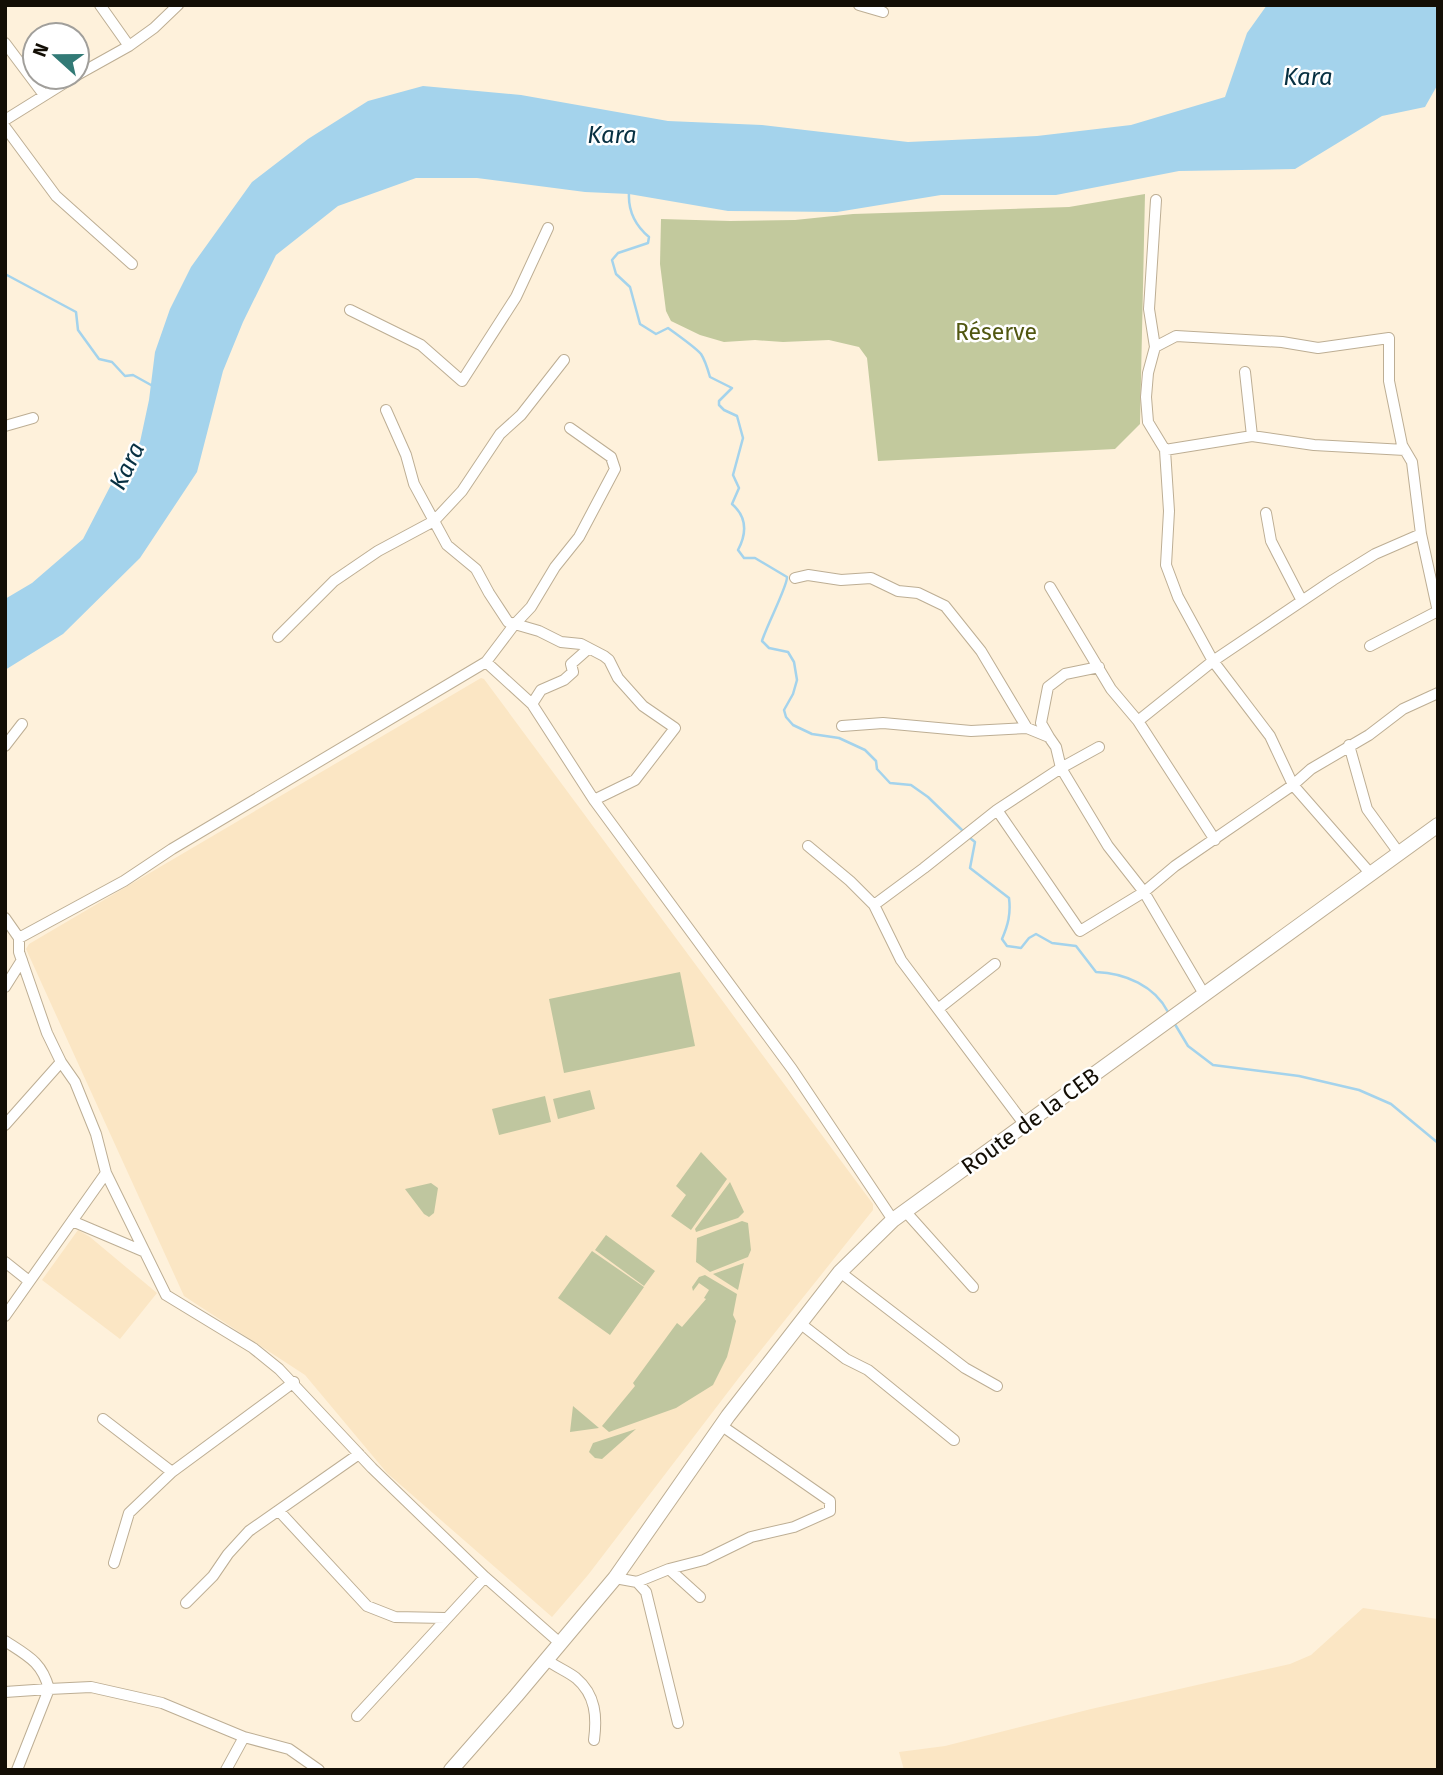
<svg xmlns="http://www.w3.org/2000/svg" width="1443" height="1775" font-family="'Fira Sans',sans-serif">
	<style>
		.built { fill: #fbe6c4 }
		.green { fill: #bfc69f }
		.forest { fill: #c2c99d }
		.water { fill: #a4d3ec }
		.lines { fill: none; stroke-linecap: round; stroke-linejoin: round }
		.stream { stroke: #a4d3ec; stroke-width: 2.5 }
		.minor-casing { stroke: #bdae94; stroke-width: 12 }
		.secondary-casing { stroke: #bdae94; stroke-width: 16 }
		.minor { stroke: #fff; stroke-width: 10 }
		.secondary { stroke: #fff; stroke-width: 14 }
		.labels { text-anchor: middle; stroke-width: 5; stroke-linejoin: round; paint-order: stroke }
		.park-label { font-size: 23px; fill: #515711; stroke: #fff }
		.street-label { font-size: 23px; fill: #130e05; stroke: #fff }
		.water-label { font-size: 24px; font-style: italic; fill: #073042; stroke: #fff }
	</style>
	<rect width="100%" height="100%" fill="#fef1db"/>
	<!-- built -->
	<path class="built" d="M481,678L484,679L873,1204V1210L741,1375L588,1575L552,1617L387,1473L305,1375L184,1296L26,949L29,944Z
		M78,1230L90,1237L157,1293L120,1339L42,1280Z
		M1363,1608L1438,1619V1770H904L899,1752L945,1746L1091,1709L1290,1664L1311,1655Z"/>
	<!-- green -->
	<path class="green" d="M680,972L695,1046L564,1073L549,999Z
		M590,1090L595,1109L558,1119L553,1099Z
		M545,1096L551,1122L499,1135L492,1109Z
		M701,1152L727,1179L691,1230L671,1216L686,1195L676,1186Z
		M730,1182L744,1212L738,1218L696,1232L695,1229Z
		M431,1183L438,1188L434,1213L429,1217L424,1214L405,1189Z
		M742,1221L748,1223L751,1250L748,1257L710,1272L696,1262L697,1238Z
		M606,1235L655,1271L644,1286L595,1250Z
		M592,1251L644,1287L610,1335L558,1298Z
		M744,1263L738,1290L713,1274Z
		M705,1275L737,1294L733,1315L736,1321L731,1342L727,1357L713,1385L676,1408L609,1432L602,1426L635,1386L633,1383L677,1323L682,1327L706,1299L704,1298L709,1290L699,1283L693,1291L692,1287L699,1277Z
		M573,1406L599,1428L570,1432Z
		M636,1429L602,1459L595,1458L589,1452L593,1443Z"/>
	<!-- forest -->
	<path class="forest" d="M1145,194L1140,424L1115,449L878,461L867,358L859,347L829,340L783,342L755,340L724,342L700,335L671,321L666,311L660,264L661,219L730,221L795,220L853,214L1069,207Z"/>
	<!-- water -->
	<path class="water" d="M1267,5H1438V84L1425,107L1382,116L1295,169L1179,171L1056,195H941L837,212L728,211L629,194L585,192L477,178H416L338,206L276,255L243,322L223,371L197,472L140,558L63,634L5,670V599L32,583L83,539L114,479L140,442L149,400L155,352L170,309L191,267L252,182L308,139L368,101L423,86L521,95L668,121L762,125L908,142L1037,136L1131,125L1225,97L1247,33Z"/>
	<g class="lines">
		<!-- stream -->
		<path class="stream" d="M629,193C628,211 636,226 649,237L648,243L618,253L612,260L616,274L630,287L640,324L656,334L668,328C675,333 696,348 701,354C705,360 708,370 710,377L732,388L719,401V405L724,410L737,416L743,438L733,475L739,488L732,504C747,517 747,533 738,550L744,558H755L787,577C788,585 766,627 762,641L769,648L788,652L794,662L797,680L793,694L784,710L786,717L793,725L812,734L839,738L865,750L876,761L877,769L890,783L911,785L928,797L963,831
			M5,274L76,312L78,330L99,359L112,362L125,376L133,375L151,385
			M970,838L975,842L970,868L1009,898C1011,914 1008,925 1002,939L1007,946L1021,948L1029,938L1036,934L1052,943L1076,946L1096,972C1125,973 1155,986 1168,1012
			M1173,1021L1188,1046L1213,1065L1299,1076L1359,1090L1391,1104L1438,1143"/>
		<defs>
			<path id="minor" d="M100,5L129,46
				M859,5L883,12
				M5,43L44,95
				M77,75L129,46L154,28L178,5
				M5,120L74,77
				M5,127L56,196L132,264
				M1156,200L1149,309L1155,347L1148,373L1146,397L1148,422L1165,450L1169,511L1166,565L1178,597L1213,661L1270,736L1293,785L1311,769L1369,735L1403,709L1438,693
				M350,310L421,345L462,381L516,297L548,228
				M1155,347L1176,336L1282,342L1318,348L1389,338V381L1402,445L1412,462L1421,534L1438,612
				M1245,372L1252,436
				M386,410L406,455L414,484L447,545L476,569L489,593L508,622L539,631L561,642L581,644L604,656L609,660L618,678L643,706L675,728L635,780L594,800
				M5,426L33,418
				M1165,450L1252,436L1314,445L1405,450
				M1266,513L1271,541L1302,601
				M795,578L808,575L841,580L871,578L898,591L918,593L945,606L981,651L1027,728
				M1050,587L1111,689L1138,721L1215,840
				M278,637L334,581L378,551L434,521L462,491L500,434L521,415L564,360
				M1370,646L1438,611
				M486,662L514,625L531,607L555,567L579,537L615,469L611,457L570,428
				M532,704L541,690L564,680L573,672L571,664L588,649
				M1138,721L1213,661L1333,580L1375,554L1421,534
				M842,726L883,723L971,731L1027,728L1049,737L1056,747L1061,768L1108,846L1144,892L1204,994
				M1049,737L1041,723L1048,687L1065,674L1099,667
				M1349,745L1367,809L1399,853
				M5,746L22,724
				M997,810L1080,931L1144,892L1175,866L1293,785L1370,873
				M808,846L850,881L874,905L901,960L1025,1125
				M874,905L924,868L997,810L1061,768L1099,747
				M5,918L19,938V952L47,1033L61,1062L75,1082L96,1134L106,1173L166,1295L253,1348L279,1369L372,1468L485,1577L561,1644
				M19,938L124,881L172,849L486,662L532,704L594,800L792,1069L893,1220
				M5,987L22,960
				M938,1009L995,964
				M5,1125L61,1062
				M905,1211L973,1287
				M72,1221L145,1252
				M5,1262L29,1281
				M840,1272L965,1368L997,1386
				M5,1316L106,1173
				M801,1324L846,1359L868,1370L954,1440
				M103,1419L172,1472
				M279,1511L367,1606L395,1617L445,1618
				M114,1563L129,1513L172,1472L294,1382
				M669,1569L704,1560L751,1537L794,1527L830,1511V1501L722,1426
				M615,1578L637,1582L669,1569L700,1597
				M637,1582L646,1592L678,1723
				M186,1603L213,1576L228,1554L249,1531L359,1454
				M5,1641C28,1656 42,1662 49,1689L91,1687L162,1703L244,1737L289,1749L319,1770
				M547,1660C556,1667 567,1671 576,1678C596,1695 597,1717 594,1740
				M5,1692L49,1689L17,1770
				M357,1716L485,1577
				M226,1770L244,1737"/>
			<path id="secondary" d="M451,1770L516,1696L615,1578L728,1416L840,1272L893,1220L1438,825"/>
		</defs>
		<!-- minor casing -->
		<use href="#minor" class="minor-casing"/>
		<!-- secondary casing -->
		<use href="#secondary" class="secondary-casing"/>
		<!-- minor -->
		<use href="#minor" class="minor"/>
		<!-- secondary -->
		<use href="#secondary" class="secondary"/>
	</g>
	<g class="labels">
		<!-- park labels -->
		<g class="park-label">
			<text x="996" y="340">Réserve</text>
		</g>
		<!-- street labels -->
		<g class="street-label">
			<text transform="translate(1030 1121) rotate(-36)" y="8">Route de la CEB</text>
		</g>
		<!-- water labels -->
		<g class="water-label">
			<text x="1308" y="85">Kara</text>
			<text x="612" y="143">Kara</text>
			<text transform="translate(127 466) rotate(-64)" y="8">Kara</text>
		</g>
	</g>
	<!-- border -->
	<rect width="1443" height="1775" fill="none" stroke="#130e05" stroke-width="14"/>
	<!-- north arrow -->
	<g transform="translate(56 56) rotate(291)"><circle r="33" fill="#ffffff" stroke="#a19f9b" stroke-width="2"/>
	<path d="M0-5L12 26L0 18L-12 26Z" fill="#327a76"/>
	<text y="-10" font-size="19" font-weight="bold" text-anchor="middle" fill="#130e05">N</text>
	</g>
</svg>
